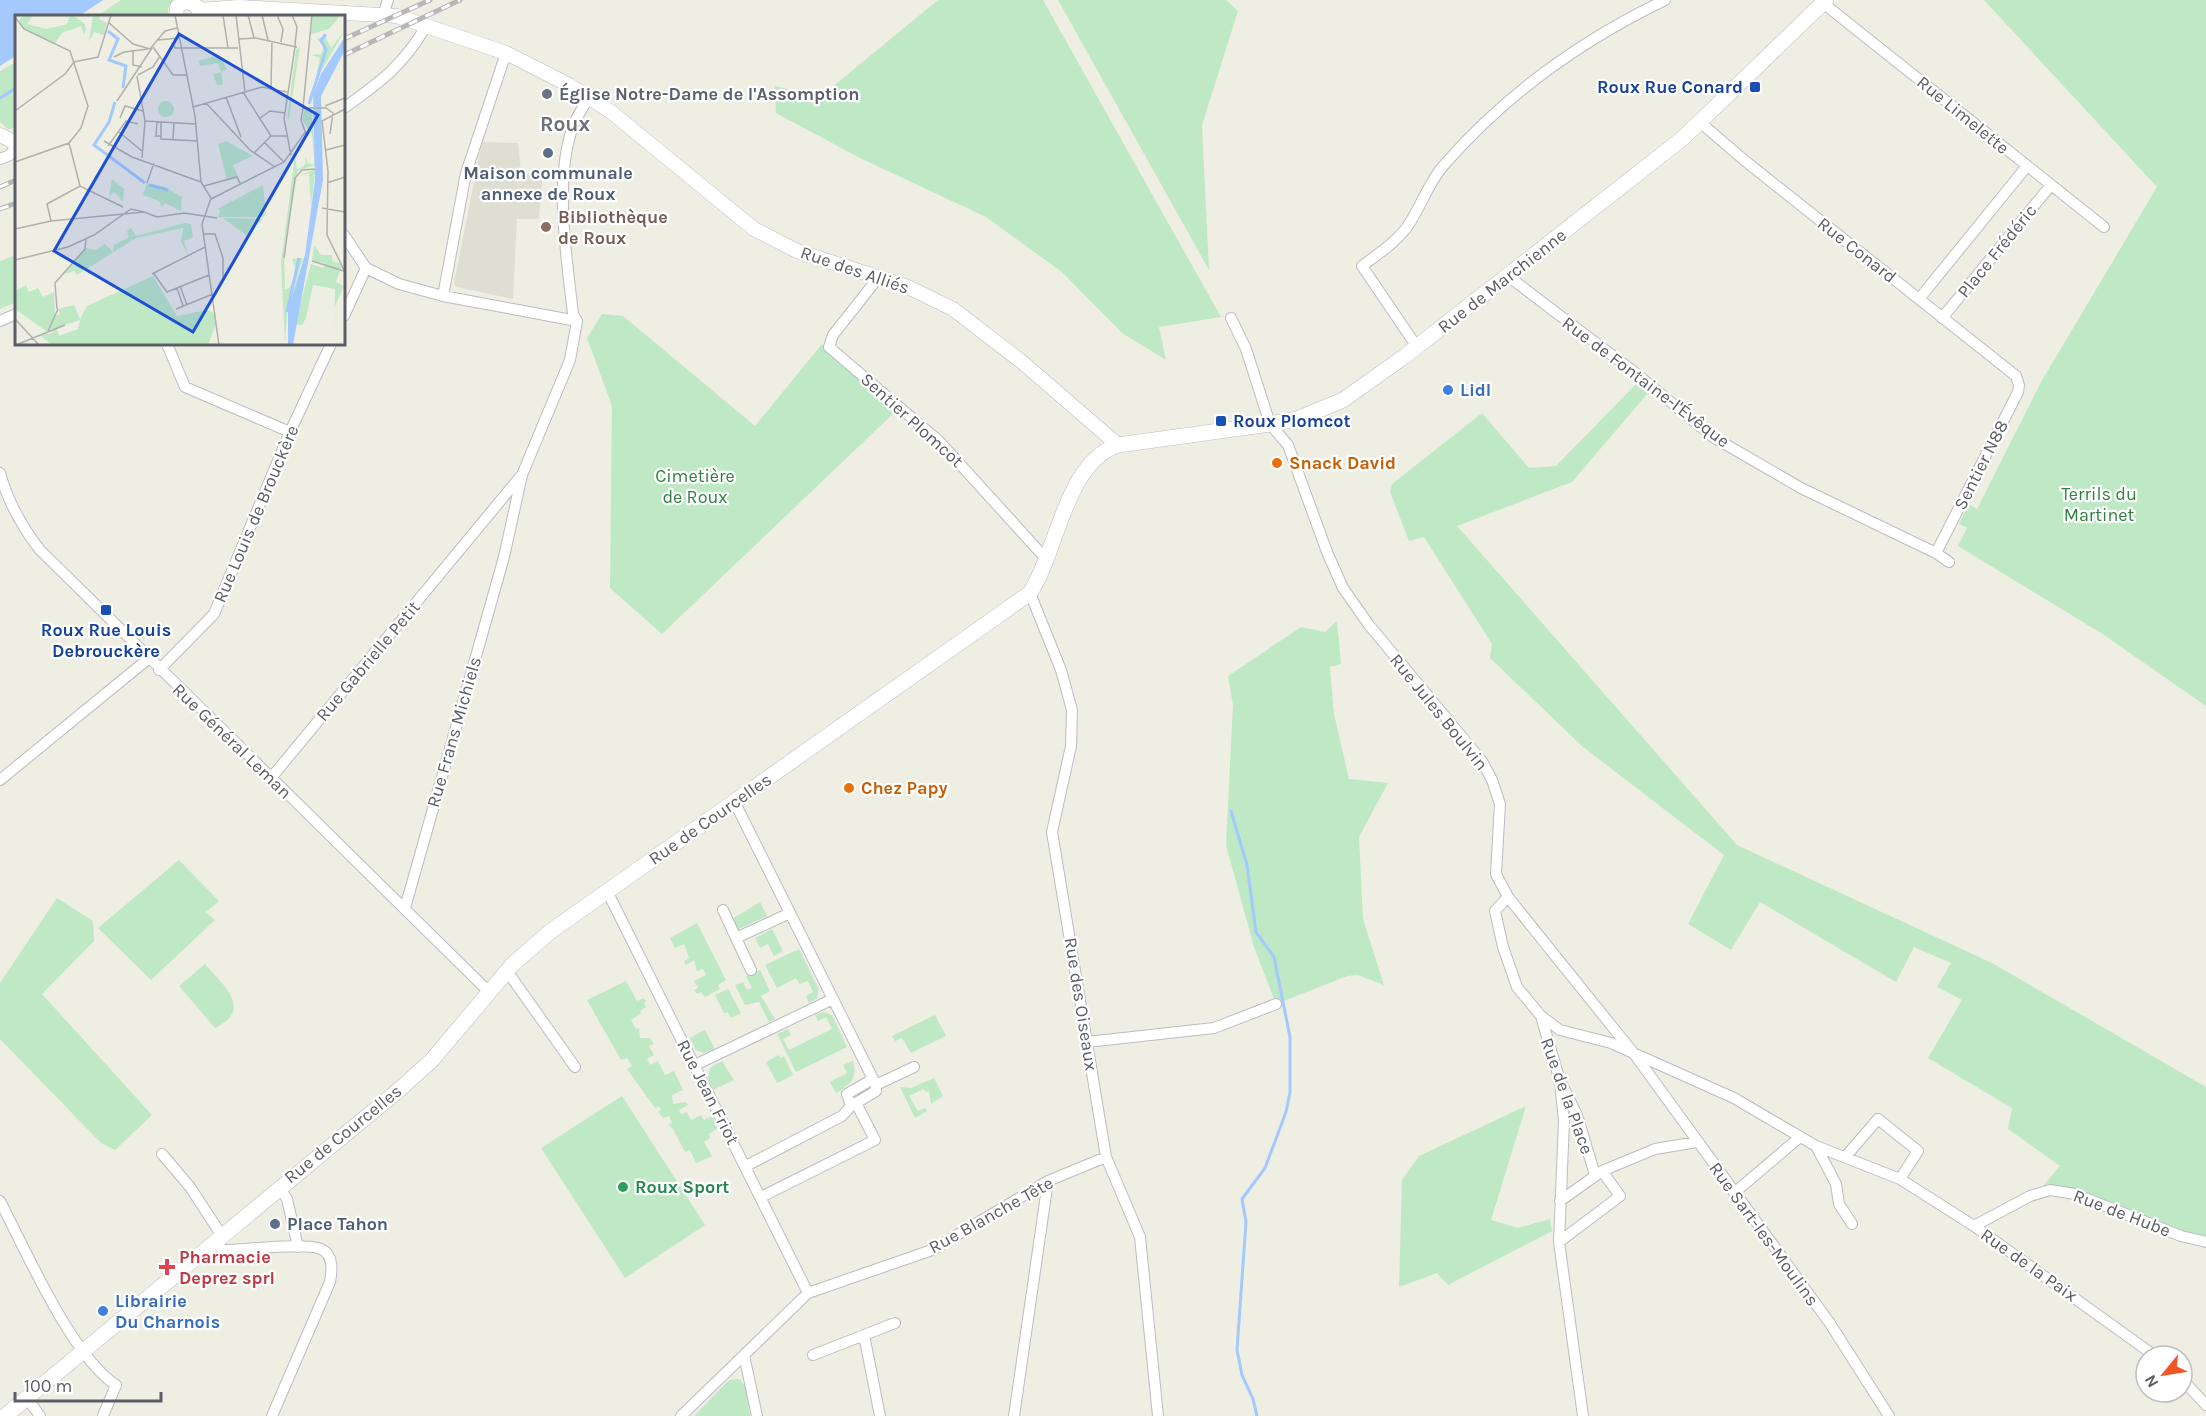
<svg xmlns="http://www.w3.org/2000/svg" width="2206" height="1416" font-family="Karla,sans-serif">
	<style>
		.education { fill: #dfded2 }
		.green { fill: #bfe8c5 }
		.water { fill: #a3c9ff }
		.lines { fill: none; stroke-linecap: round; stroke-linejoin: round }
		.stream { stroke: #a3c9ff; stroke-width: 3 }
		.minor-casing { stroke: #bbbcc3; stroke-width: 12 }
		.tertiary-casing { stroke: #bbbcc3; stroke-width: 15 }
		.secondary-casing { stroke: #bcbec5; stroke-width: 16 }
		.minor { stroke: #fff; stroke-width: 10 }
		.tertiary { stroke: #fff; stroke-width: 14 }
		.secondary { stroke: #fff; stroke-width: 15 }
		.rail-casing { stroke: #b7b7b8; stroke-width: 5 }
		.rail { stroke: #fff; stroke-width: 3; stroke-dasharray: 9; stroke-linecap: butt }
		.transit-dot { fill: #1a4fb4; stroke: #fff; stroke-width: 2 }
		.worship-dot { fill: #6b7280; stroke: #fff; stroke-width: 2 }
		.service-dot { fill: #5c6f8a; stroke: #fff; stroke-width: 2 }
		.education-dot { fill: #8d6e63; stroke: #fff; stroke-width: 2 }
		.shop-dot { fill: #3f7fe0; stroke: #fff; stroke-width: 2 }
		.food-dot { fill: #e8710a; stroke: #fff; stroke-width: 2 }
		.leisure-dot { fill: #2e9e5b; stroke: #fff; stroke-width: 2 }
		.health-dot { fill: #e0444e; stroke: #fff; stroke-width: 2 }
		.labels { text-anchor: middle; stroke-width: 4.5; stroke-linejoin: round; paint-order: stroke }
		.transit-label { font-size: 18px; font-weight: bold; fill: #164399; stroke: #fff; text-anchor: end }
		.worship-label { font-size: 18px; font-weight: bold; fill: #5b616d; stroke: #fff; text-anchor: start }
		.street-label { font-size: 18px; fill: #5c5e65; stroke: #fff }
		.service-label { font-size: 18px; font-weight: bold; fill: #4e5e75; stroke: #fff }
		.education-label { font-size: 18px; font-weight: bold; fill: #785e54; stroke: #fff; text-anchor: start }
		.shop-label { font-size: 18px; font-weight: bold; fill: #366cbe; stroke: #fff; text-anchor: start }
		.food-label { font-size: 18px; font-weight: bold; fill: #c56008; stroke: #fff; text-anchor: start }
		.park-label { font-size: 18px; fill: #308140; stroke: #fff }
		.leisure-label { font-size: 18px; font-weight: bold; fill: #27864d; stroke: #fff; text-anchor: start }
		.health-label { font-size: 18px; font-weight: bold; fill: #be3a42; stroke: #fff; text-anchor: start }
		.quarter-label { font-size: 21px; font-weight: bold; fill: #6c7077; stroke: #fff }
		.inset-river { fill: none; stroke: #a3c9ff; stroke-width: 3 }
		.inset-road { fill: none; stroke: #b0b0ad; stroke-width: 1.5 }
		.view { fill: #1d4ed8; fill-opacity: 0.15; stroke: #1d4ed8; stroke-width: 3 }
		.inset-edge { fill: none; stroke: #5c5e65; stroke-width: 3 }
	</style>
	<rect width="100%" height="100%" fill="#efeee3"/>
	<!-- education -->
	<path class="education" d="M482,142L518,143L521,172L536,175L537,172H543L539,219H517L513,299L456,287L454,283Z"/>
	<!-- green -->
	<path class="green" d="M121,0H173L168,8V16L134,14L97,16Z
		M938,0H1043L1221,317L1159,327L1166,360L1122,333L1062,272L986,217L860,158L776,113L775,86L820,97Z
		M1058,0H1226L1238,11L1202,125L1209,270Z
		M1984,0H2206V706L2104,635L1958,546L1967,528L1959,524L1969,504L1977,509L2041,382L2157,187Z
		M16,62V128L8,129L0,122V71Z
		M16,255V302L0,309V261Z
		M602,314L623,316L755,426L822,344L898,409L662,634L610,588L612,406L587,338Z
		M1638,382L1648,393L1572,482L1457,526L1737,845L1992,963L2206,1087V1239L2194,1237L2053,1185L2043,1186L2060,1166L2008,1129L2012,1108L1928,1058L1962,1000L1937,987L1951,963L1914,947L1896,982L1760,902L1731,950L1688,924L1724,855L1583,747L1490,658L1492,644L1424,537L1409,541L1390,492L1392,484L1482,413L1529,468L1556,466Z
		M1337,621L1341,664L1330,667L1334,714L1349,779L1388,783L1359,837L1363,919L1384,985L1358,975L1347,976L1276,1004L1254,947L1226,845L1233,705L1228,676L1301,627L1325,632Z
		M179,860L219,901L206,912L215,920L151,980L98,928Z
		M57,898L93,921L94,941L42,994L152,1115L115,1150L101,1143L0,1039V983Z
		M760,902L767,916L737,930L732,919Z
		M697,923L726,980L718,985L720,989L705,997L701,992L697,994L694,990L698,988L694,981L706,975L703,969L697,971L694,960L686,965L684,961L689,958L684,944L675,948L670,938Z
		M772,929L783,951L774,956L768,944L760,948L755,938Z
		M799,949L819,990L817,998L809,1003L806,996L813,992L808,981L800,984L796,978L777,988L765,965Z
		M205,964C223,985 254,1009 215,1028L179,986Z
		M760,970L770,991L761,996L775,1019L769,1022L759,1002L745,1005L735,985L743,982L747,990L752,988L746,976Z
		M626,981L637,1001L644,998L646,1001L644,1003L646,1007L640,1011L641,1014L631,1020L636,1029L639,1028L640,1038H650L654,1044L649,1046L654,1055L647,1059L650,1065L658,1061L665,1075L674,1071L683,1090L672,1095L673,1104L686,1102L688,1105L679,1110L681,1114L687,1112L691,1120L701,1115L704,1120L712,1116L718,1128L709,1134L710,1138L704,1142L712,1156L696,1163L690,1150L685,1152L673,1129L668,1125L672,1123L669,1116L663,1118L658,1112L661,1110L659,1106L655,1108L627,1069L632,1066L627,1058L621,1060L587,1000Z
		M728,989L741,1013L731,1018L728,1012L724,1013L715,995Z
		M824,1012L832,1015L847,1047L796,1072L777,1034L788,1029L791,1035L783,1039L789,1050L832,1029L826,1017L818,1021L815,1015Z
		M935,1015L946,1036L911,1053L902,1038L895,1041L892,1036Z
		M705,1030L715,1049L704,1053L696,1050L690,1038Z
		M779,1055L781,1058L784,1056L793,1075L777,1083L766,1062Z
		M722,1061L734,1080L713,1090L708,1078L710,1068Z
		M853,1061C858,1078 850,1085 836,1093L830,1082L847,1073L843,1065Z
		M934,1078L943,1096L931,1104L929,1091L926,1092L924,1089L909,1096L918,1111L925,1108L927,1111L915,1118L900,1087L911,1088Z
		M622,1096L705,1225L625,1278L541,1148Z
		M1526,1106L1491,1220L1518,1228L1550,1219L1552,1231L1448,1285L1437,1273L1399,1287L1402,1180L1419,1156Z
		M739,1379L745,1386L750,1416H694L729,1380Z"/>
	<!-- water -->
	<path class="water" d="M0,0H103L79,16H16V56L0,66Z"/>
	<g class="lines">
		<!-- stream -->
		<path class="stream" d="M0,98L16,88
			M1231,811L1247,865L1256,932L1274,957L1290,1037V1092L1286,1112L1265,1168L1242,1199L1246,1222L1237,1350L1242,1375L1253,1399L1257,1416"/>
		<defs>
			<path id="minor" d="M1823,3L2104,227
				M383,15L388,0
				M344,108C379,83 404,65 426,26
				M1701,123L1744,160L2016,376L2019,385L2018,392L1936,553
				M0,159L10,155L16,145
				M344,235L366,268L399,284L443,296L577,321
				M1508,276L1638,375L1713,437L1801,488L1936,553L1949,562
				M878,278L833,335L829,347L939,441L1047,560
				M443,296L466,173L506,53
				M1919,299L2027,166
				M344,316L366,268
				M1231,318L1246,349L1270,424L1288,445L1327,552L1343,588L1369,625L1482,761L1492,780L1500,804L1496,874L1508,897L1635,1055L1829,1322L1889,1416
				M1942,318L2051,185
				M0,321L16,314
				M577,321L573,314C567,259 554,183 572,129C575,118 584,106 590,96
				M167,344L185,387L290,432
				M1417,347L1362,266C1378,254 1395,243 1407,227C1421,207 1428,183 1444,165C1505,95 1582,40 1665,0
				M0,473C8,502 22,527 40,550L488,991
				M1030,593L1061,670L1072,710L1071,746L1052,832L1106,1157L1140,1237L1158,1416
				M159,670L214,614L290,432L331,344
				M271,778L520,477
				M0,780L148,659
				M735,803L876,1085V1091L851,1106L842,1116L746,1166
				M607,891L808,1293
				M1508,897L1495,911L1503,947L1517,987L1541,1016L1560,1030L1611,1043L1734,1098L1816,1146L1900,1179L1974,1226L2155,1356
				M405,908L504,557L522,475L570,360L577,321
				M723,910L736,938L790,913
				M736,938L751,970
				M507,971L575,1067
				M1541,1016L1560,1081L1577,1115L1595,1175
				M1087,1042L1214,1028L1276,1004
				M693,1066L833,999
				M1560,1081L1564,1121L1559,1242L1583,1416
				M876,1085L914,1067
				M851,1106L847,1094L873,1079
				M1816,1146L1836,1184L1839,1204L1852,1224
				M162,1154L190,1187L222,1236
				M1846,1156L1878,1119L1918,1151L1900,1179
				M279,1187L287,1199L298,1247
				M1734,1193L1800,1137
				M761,1197L875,1140L856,1103
				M0,1201C25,1249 72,1357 116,1385L103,1416
				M1560,1201L1602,1171L1655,1149L1697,1142
				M1974,1226L2030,1196L2050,1190L2075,1194L2181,1236L2206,1242
				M215,1242L223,1250C243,1250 306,1242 321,1249C334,1255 332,1271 330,1282L272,1416
				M1559,1242L1620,1196L1602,1171
				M864,1335L880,1416
				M744,1355L757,1416
				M813,1355L895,1323
				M2182,1379L2206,1405
				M27,1398L40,1416
				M681,1416L808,1293L932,1250L1048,1181L1106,1157
				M1014,1416L1048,1181"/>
			<path id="tertiary" d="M199,10L239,7L397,16L506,53L569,85L610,111L754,229L797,251L908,287L953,309L1022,362L1118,445
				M176,16L177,7L186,1L198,7L199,16
				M0,135L16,143"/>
			<path id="secondary" d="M5,1416L400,1089L432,1060L513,964L551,931L1030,593C1058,550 1065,463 1118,445L1270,424L1297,419L1343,400L1405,356L1683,138L1826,0"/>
		</defs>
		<!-- minor casing -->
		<use href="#minor" class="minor-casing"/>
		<!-- tertiary casing -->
		<use href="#tertiary" class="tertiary-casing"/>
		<!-- secondary casing -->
		<use href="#secondary" class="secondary-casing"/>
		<!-- minor -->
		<use href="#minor" class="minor"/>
		<!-- tertiary -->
		<use href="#tertiary" class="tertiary"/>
		<!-- secondary -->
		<use href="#secondary" class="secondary"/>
		<defs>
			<path id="rail" d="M344,39L430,0
				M344,55L460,0
				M0,187L16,180
				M0,209L16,203"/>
		</defs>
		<!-- rail casing -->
		<use href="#rail" class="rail-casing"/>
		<!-- rail -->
		<use href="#rail" class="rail"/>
	</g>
	<!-- markers -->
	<g class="transit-dot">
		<rect x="1749" y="81" width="12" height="12" rx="3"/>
		<rect x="1215" y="415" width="12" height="12" rx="3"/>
		<rect x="100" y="604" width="12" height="12" rx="3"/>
	</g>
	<circle class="worship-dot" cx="547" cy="94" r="6"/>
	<g class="service-dot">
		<circle cx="548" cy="153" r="6"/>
		<circle cx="275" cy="1224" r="6"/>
	</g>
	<circle class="education-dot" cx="546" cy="227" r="6"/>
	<g class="shop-dot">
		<circle cx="1448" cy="390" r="6"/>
		<circle cx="103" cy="1311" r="6"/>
	</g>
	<g class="food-dot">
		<circle cx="1277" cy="463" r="6"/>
		<circle cx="849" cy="788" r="6"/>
	</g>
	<circle class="leisure-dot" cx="623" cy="1187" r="6"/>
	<path class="health-dot" d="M164 1258h6v6h6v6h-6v6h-6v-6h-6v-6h6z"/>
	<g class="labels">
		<!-- transit labels -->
		<g class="transit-label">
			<text x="1743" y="93">Roux Rue Conard</text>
			<text x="1233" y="427" text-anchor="start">Roux Plomcot</text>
			<text x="106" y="636" text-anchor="middle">Roux Rue Louis<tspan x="106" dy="21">Debrouckère</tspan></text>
		</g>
		<!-- worship labels -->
		<g class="worship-label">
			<text x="559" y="100">Église Notre-Dame de l'Assomption</text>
		</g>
		<!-- street labels -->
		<g class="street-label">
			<text transform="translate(1963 115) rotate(39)" y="6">Rue Limelette</text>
			<text transform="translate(1857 250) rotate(38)" y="6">Rue Conard</text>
			<text transform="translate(1997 251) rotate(-51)" y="6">Place Frédéric</text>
			<text transform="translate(855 270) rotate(19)" y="6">Rue des Alliés</text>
			<text transform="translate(1502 281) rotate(-38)" y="6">Rue de Marchienne</text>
			<text transform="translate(1646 382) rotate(37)" y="6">Rue de Fontaine-l'Évêque</text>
			<text transform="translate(912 420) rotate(42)" y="6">Sentier Plomcot</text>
			<text transform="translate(1981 465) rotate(-63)" y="6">Sentier N88</text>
			<text transform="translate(256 514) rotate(-67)" y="6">Rue Louis de Brouckère</text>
			<text transform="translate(368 661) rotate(-50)" y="6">Rue Gabrielle Petit</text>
			<text transform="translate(1439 712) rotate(51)" y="6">Rue Jules Boulvin</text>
			<text transform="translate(454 732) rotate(-74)" y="6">Rue Frans Michiels</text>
			<text transform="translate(232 741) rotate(44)" y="6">Rue Général Leman</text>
			<text transform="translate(710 819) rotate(-35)" y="6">Rue de Courcelles</text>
			<text transform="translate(1081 1004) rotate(81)" y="6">Rue des Oiseaux</text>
			<text transform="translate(708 1092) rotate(63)" y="6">Rue Jean Friot</text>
			<text transform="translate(1567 1096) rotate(70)" y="6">Rue de la Place</text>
			<text transform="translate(343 1134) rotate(-39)" y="6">Rue de Courcelles</text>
			<text transform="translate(2122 1213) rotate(21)" y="6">Rue de Hube</text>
			<text transform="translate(991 1215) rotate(-29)" y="6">Rue Blanche Tête</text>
			<text transform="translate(1764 1234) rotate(54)" y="6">Rue Sart-les-Moulins</text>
			<text transform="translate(2029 1265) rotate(35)" y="6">Rue de la Paix</text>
		</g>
		<!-- service labels -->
		<g class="service-label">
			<text x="548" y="179">Maison communale<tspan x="548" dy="21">annexe de Roux</tspan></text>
			<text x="287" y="1230" text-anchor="start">Place Tahon</text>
		</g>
		<!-- education labels -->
		<g class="education-label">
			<text x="558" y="223">Bibliothèque<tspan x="558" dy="21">de Roux</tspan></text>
		</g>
		<!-- shop labels -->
		<g class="shop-label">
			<text x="1460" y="396">Lidl</text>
			<text x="115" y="1307">Librairie<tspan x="115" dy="21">Du Charnois</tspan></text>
		</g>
		<!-- food labels -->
		<g class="food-label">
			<text x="1289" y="469">Snack David</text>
			<text x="861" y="794">Chez Papy</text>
		</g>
		<!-- park labels -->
		<g class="park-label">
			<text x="695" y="482">Cimetière<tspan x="695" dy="21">de Roux</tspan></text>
			<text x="2099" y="500">Terrils du<tspan x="2099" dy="21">Martinet</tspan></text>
		</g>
		<!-- leisure labels -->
		<g class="leisure-label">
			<text x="635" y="1193">Roux Sport</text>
		</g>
		<!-- health labels -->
		<g class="health-label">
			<text x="179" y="1263">Pharmacie<tspan x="179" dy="21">Deprez sprl</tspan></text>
		</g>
		<!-- quarter labels -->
		<g class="quarter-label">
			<text x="565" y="131">Roux</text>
		</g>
	</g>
	<!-- overview -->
	<g transform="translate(15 15)">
		<rect width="330" height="330" fill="#efeee3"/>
		<path d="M9,0H18L12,9L32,14L52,9L55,0H67L59,1L70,9L71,15L69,20L66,11L47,18L40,28L9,14L4,5ZM78,0H85L84,4L92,8L89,20L79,17L74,27ZM298,0H326L314,14L296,19ZM330,15L305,58L302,57L305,43L297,40L306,39L309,32L302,24L310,21L316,33ZM285,31L274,104H272L281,35ZM204,40L212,54L206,57L208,69L202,70L198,59L206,57L203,48L185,51L183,46ZM143 94a8 8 0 1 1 16 0a8 8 0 1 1-16 0ZM290,93H296L301,146L296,193L294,158L282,162L300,154L297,119L287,105ZM211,126L238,141L218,150L223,161L212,165L203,129ZM280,140L282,155L291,149L290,141L293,148L299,150L283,156L269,234L270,274L274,273L282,258L277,244L288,243L272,299L270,330L266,248ZM97,164L109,174L108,187L99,177L94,182ZM132,168L150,172L167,182L166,196L150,188L147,192L144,186L128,180ZM248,170L251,199L248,202H203L205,195L202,194ZM208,203L248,204L232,221ZM170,208L176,209L178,222L169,226L173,239L166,227L168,213L121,223L62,260L60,256L49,259L71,233L80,235L90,229L98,237L99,230L114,222L112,216L116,213L121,221ZM299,230L306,240H317V246L327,249L321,267L329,271L320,291L319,330L320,274L298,270L291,303L287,310H280L296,249L309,253L310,249L297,245ZM138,261L162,301L192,295L199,298L201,309L193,330H37L25,320L38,318L37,315L31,316L3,296L0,299V276L11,270L14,277L23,273L28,282L39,277L40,301L45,299L43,294L59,290L65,304L72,291ZM65,305L63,314L44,321L41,313Z" fill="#bfe8c5" fill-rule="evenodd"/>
		<path d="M330,22V35L306,81L308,165L278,330H273V295L290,240L300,165L298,80L306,59Z" fill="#a3c9ff"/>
		<path class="inset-river" d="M93,16L103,24L94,45L111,51L108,73M100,87L94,107L79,130L130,168M294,89L311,35L306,25L311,19M134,170L153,175M272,297L284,243"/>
		<path class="inset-road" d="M160,0L180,101L186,167L196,183L187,209L204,330M208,0L213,33M221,0L230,77M233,0L239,23M247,0L253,25M262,0L268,14L266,27M277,0L282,12L280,29M0,2L9,14L55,36L73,91L66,113L54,128L0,147M93,7L118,29L135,34L150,16L162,13M224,24L241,23L281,32L280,29M143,25L164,23M157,28L160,33H223M138,32L158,60H171M118,36V50L127,52M99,42L109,37L133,34M59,47L83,42L96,0M123,60L138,52L145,41M122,61L130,106L127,143M256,73L257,26M228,77L256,121M211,82L226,122M102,86L137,33M191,88L235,135L260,152M310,91L330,83M178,92L247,72L272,77M288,93L297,0M330,94L307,106L313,156L312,220L330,257M0,96L50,59L59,47M105,103L110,91L128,96M244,104L255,96L270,98M130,106L181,109M142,107L141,121H146M146,107V124L182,126M104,117L127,136M291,119L286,105L288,93H311L318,98M315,119L318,98M158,125L159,107M89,126L117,142L186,167M249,127L269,147M54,128L65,171M93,131L111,106L123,109M311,135L330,130M239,138L256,121H272M276,140L269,104L280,32M132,168L139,148M312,168L330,162M189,171L222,162L226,170M196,184L269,147L291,116M307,193L330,197M36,206L32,189L65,171L108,192M0,214L36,206L129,197L142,202L169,198L202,203M189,219H200L208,243V265M269,243L280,163L287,155L300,154M0,245L53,232L79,220L116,194L129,197M297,246L329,256M137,259L190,232M139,259L152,277L194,260M165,271L172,290M162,273L168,291M42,294L40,268L70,234L71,224M161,294L198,279M0,304L24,330M33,316L43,294M1,330L50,310"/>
		<path class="view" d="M164,19L303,100L178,317L39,236Z"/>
		<rect width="330" height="330" class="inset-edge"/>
	</g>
	<!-- north arrow -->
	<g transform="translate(2164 1374) rotate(240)"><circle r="28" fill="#ffffff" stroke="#bebfc1" stroke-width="1.5"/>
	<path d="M0-4.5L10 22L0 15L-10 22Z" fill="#f15627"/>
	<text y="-9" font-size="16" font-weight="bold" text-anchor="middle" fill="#5c5e65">N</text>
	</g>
	<!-- scale -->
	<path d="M15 1392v9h146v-9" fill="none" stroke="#5c5e65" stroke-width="3"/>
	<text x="24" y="1392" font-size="18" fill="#5c5e65" stroke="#ffffff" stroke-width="4.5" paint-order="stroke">100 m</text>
</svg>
